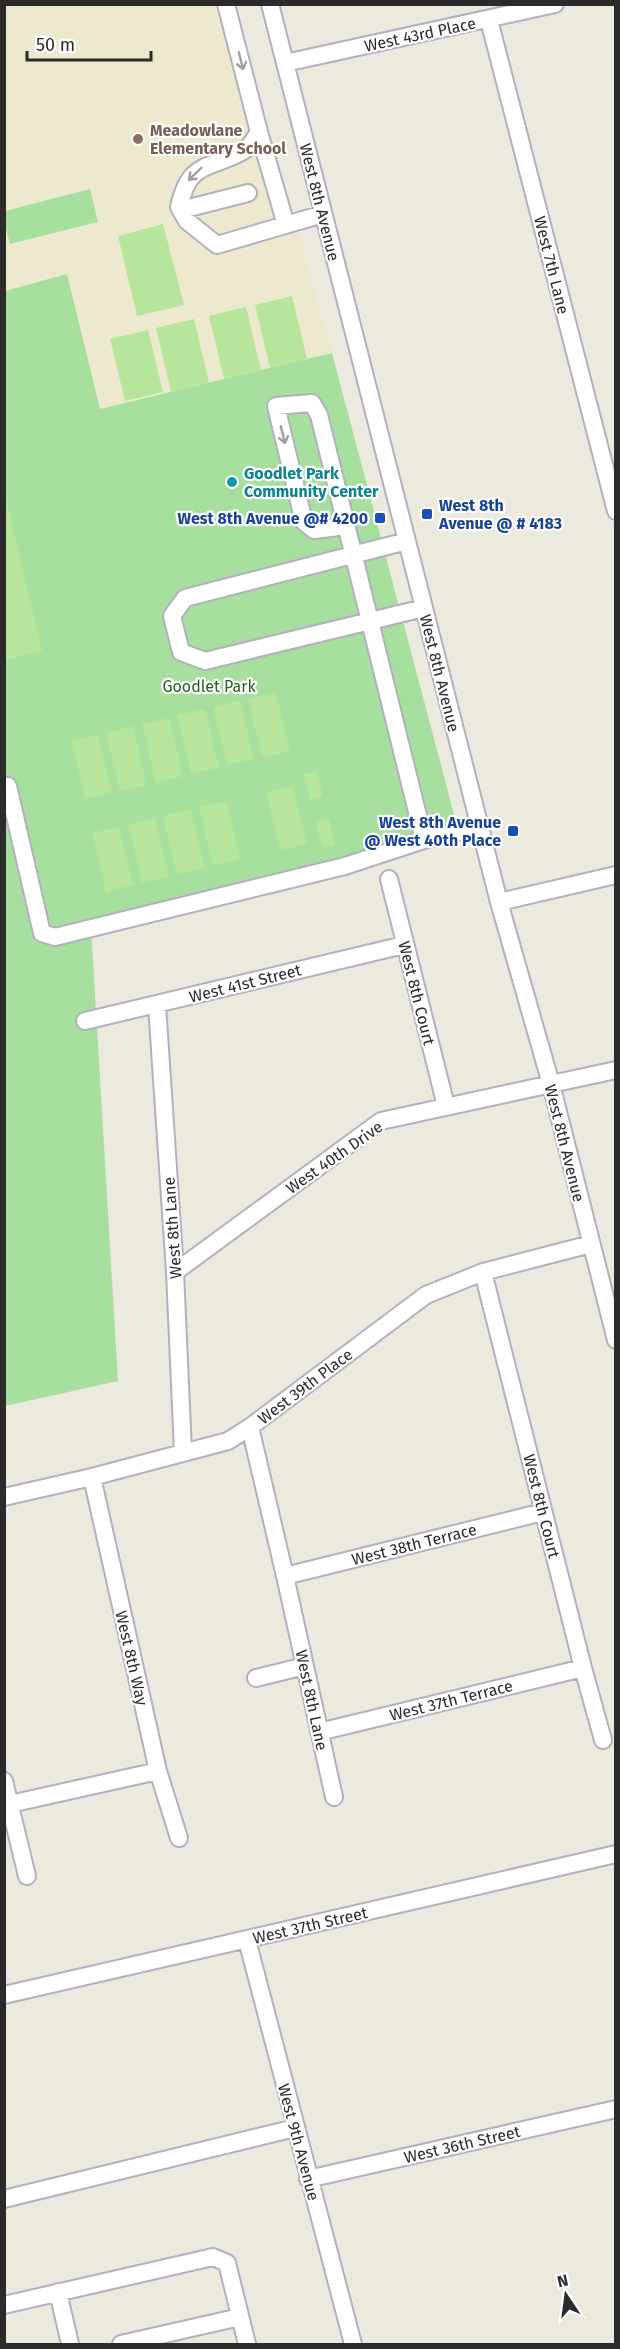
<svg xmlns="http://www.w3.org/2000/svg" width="620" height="2349" font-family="'Fira Sans',sans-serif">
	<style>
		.education { fill: #ece9cf }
		.green { fill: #a7df9e }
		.pitch { fill: #b6e59b }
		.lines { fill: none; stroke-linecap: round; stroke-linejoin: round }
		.minor-casing { stroke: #b2b1bd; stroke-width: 20 }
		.minor { stroke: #fff; stroke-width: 16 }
		.oneway { stroke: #a0a0a0 }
		.education-dot { fill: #8d6e63; stroke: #fff; stroke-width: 2 }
		.culture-dot { fill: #0f9aa8; stroke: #fff; stroke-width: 2 }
		.transit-dot { fill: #1a4fb4; stroke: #fff; stroke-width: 2 }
		.labels { text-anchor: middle; stroke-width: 4.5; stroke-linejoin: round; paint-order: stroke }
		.street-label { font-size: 16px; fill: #2b2b2b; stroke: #fff }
		.education-label { font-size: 16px; font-weight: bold; fill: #785e54; stroke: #fff; text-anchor: start }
		.culture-label { font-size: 16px; font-weight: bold; fill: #0d838f; stroke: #fff; text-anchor: start }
		.transit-label { font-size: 16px; font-weight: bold; fill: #164399; stroke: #fff; text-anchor: end }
		.park-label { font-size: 16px; fill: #1f641f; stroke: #fff }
	</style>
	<rect width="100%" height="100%" fill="#ece9de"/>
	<!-- education -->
	<path class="education" d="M5,5H234L332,353L100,409L67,275L5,291Z"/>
	<!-- green -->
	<path class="green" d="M90,189L98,222L10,244L5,225V211Z
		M67,274L100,409L332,353L460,837L91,927L118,1381L5,1406V291Z"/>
	<!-- pitch -->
	<path class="pitch" d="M163,224L184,305L137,316L118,236Z
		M292,296L307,359L270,368L255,305Z
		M246,307L261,370L224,379L209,316Z
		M194,319L209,383L171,392L156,328Z
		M148,330L163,392L125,401L110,339Z
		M4,489L42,651L5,660H4Z
		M276,692L290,751L262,758L248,699Z
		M240,700L254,759L227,765L213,707Z
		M205,709L219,768L191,774L177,715Z
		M169,718L183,776L156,783L142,724Z
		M133,726L147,785L120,791L106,733Z
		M98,734L112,793L85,799L71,741Z
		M317,771L323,797L310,800L304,774Z
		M293,786L307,844L280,851L266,792Z
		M226,801L240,859L213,866L199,807Z
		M191,809L205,868L177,875L163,816Z
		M155,818L169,877L142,883L128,825Z
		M329,818L335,844L322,848L316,822Z
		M119,827L133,885L106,892L92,833Z"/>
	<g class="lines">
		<defs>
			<path id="minor" d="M226,4L259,132L286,225
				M270,4L499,902L551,1084L616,1340
				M489,20L616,511
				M285,63L555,4
				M259,132C255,138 250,147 245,150C210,171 190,158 179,207L187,221L217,245L323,214
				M181,210L248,193
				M346,526L314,530L304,522L276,406L312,403L319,415L424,840
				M407,541L185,598L172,616L181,652L205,661L424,608
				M8,786L42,933L55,937L345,866L424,840L480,827
				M389,879L446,1106
				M499,902L616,875
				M157,1005L175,1272L183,1452
				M85,1021L404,945
				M175,1272L381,1121L616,1070
				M483,1272L583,1668L603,1740
				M250,1427L285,1576L334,1797
				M92,1477L158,1771L179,1838
				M4,1497L92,1477L228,1441L250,1427L426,1295L483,1272L591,1244
				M285,1576L543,1512
				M256,1678L305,1666
				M319,1732L583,1668
				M4,1781L27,1876
				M10,1804L158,1771
				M247,1940L353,2344
				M4,1995L616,1854
				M308,2179L616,2109
				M4,2199L295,2128
				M58,2292L70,2344
				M4,2305L213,2257L227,2263L247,2344
				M121,2344L240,2317"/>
		</defs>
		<!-- minor casing -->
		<use href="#minor" class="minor-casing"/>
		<!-- minor -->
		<use href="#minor" class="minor"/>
	</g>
	<!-- one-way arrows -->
	<defs><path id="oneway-shaft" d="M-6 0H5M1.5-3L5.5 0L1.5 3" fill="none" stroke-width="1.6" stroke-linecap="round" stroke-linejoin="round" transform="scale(1.5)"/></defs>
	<g class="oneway">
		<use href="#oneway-shaft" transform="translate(241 61) rotate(76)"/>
		<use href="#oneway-shaft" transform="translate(195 174) rotate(136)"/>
		<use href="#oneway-shaft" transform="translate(283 435) rotate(76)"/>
	</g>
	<!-- markers -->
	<circle class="education-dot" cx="138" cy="139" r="6"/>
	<circle class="culture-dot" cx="232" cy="482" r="6"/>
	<g class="transit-dot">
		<rect x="421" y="508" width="12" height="12" rx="3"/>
		<rect x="374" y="512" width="12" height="12" rx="3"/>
		<rect x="507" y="825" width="12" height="12" rx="3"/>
	</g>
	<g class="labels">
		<!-- street labels -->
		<g class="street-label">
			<text transform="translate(420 34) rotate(-12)" y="6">West 43rd Place</text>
			<text transform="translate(320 202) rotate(76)" y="6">West 8th Avenue</text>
			<text transform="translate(552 265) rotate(76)" y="6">West 7th Lane</text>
			<text transform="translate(440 673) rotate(76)" y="6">West 8th Avenue</text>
			<text transform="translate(245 983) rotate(-14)" y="6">West 41st Street</text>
			<text transform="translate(417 993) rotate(76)" y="6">West 8th Court</text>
			<text transform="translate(565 1143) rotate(76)" y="6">West 8th Avenue</text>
			<text transform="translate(334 1157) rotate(-35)" y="6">West 40th Drive</text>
			<text transform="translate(172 1228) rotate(-94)" y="6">West 8th Lane</text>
			<text transform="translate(305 1386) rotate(-37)" y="6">West 39th Place</text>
			<text transform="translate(542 1506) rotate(76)" y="6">West 8th Court</text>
			<text transform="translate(414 1544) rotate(-14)" y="6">West 38th Terrace</text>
			<text transform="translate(132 1658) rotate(77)" y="6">West 8th Way</text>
			<text transform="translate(312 1700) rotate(78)" y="6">West 8th Lane</text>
			<text transform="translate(451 1700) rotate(-14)" y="6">West 37th Terrace</text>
			<text transform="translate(310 1925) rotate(-13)" y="6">West 37th Street</text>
			<text transform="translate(299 2142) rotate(75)" y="6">West 9th Avenue</text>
			<text transform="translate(462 2144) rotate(-13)" y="6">West 36th Street</text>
		</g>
		<!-- education labels -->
		<g class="education-label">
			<text x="150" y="136">Meadowlane<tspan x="150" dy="18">Elementary School</tspan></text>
		</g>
		<!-- culture labels -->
		<g class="culture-label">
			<text x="244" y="479">Goodlet Park<tspan x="244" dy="18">Community Center</tspan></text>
		</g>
		<!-- transit labels -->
		<g class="transit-label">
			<text x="439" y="511" text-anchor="start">West 8th<tspan x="439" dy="18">Avenue @ # 4183</tspan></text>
			<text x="368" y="524">West 8th Avenue @# 4200</text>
			<text x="501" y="828">West 8th Avenue<tspan x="501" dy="18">@ West 40th Place</tspan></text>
		</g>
		<!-- park labels -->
		<g class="park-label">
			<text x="209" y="692">Goodlet Park</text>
		</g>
	</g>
	<!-- border -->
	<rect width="620" height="2349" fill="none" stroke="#2b2b2b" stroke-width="12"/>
	<!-- north arrow -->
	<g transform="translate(566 2295) rotate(347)" stroke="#ffffff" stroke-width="4.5" paint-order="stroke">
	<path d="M0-4.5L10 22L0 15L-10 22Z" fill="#2b2b2b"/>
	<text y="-9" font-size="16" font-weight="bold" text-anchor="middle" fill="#2b2b2b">N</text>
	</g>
	<!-- scale -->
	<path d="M27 51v9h124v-9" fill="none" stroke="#2b2b2b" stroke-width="3"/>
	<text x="36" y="51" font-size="18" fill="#2b2b2b" stroke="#ffffff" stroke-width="4.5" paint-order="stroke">50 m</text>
</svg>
